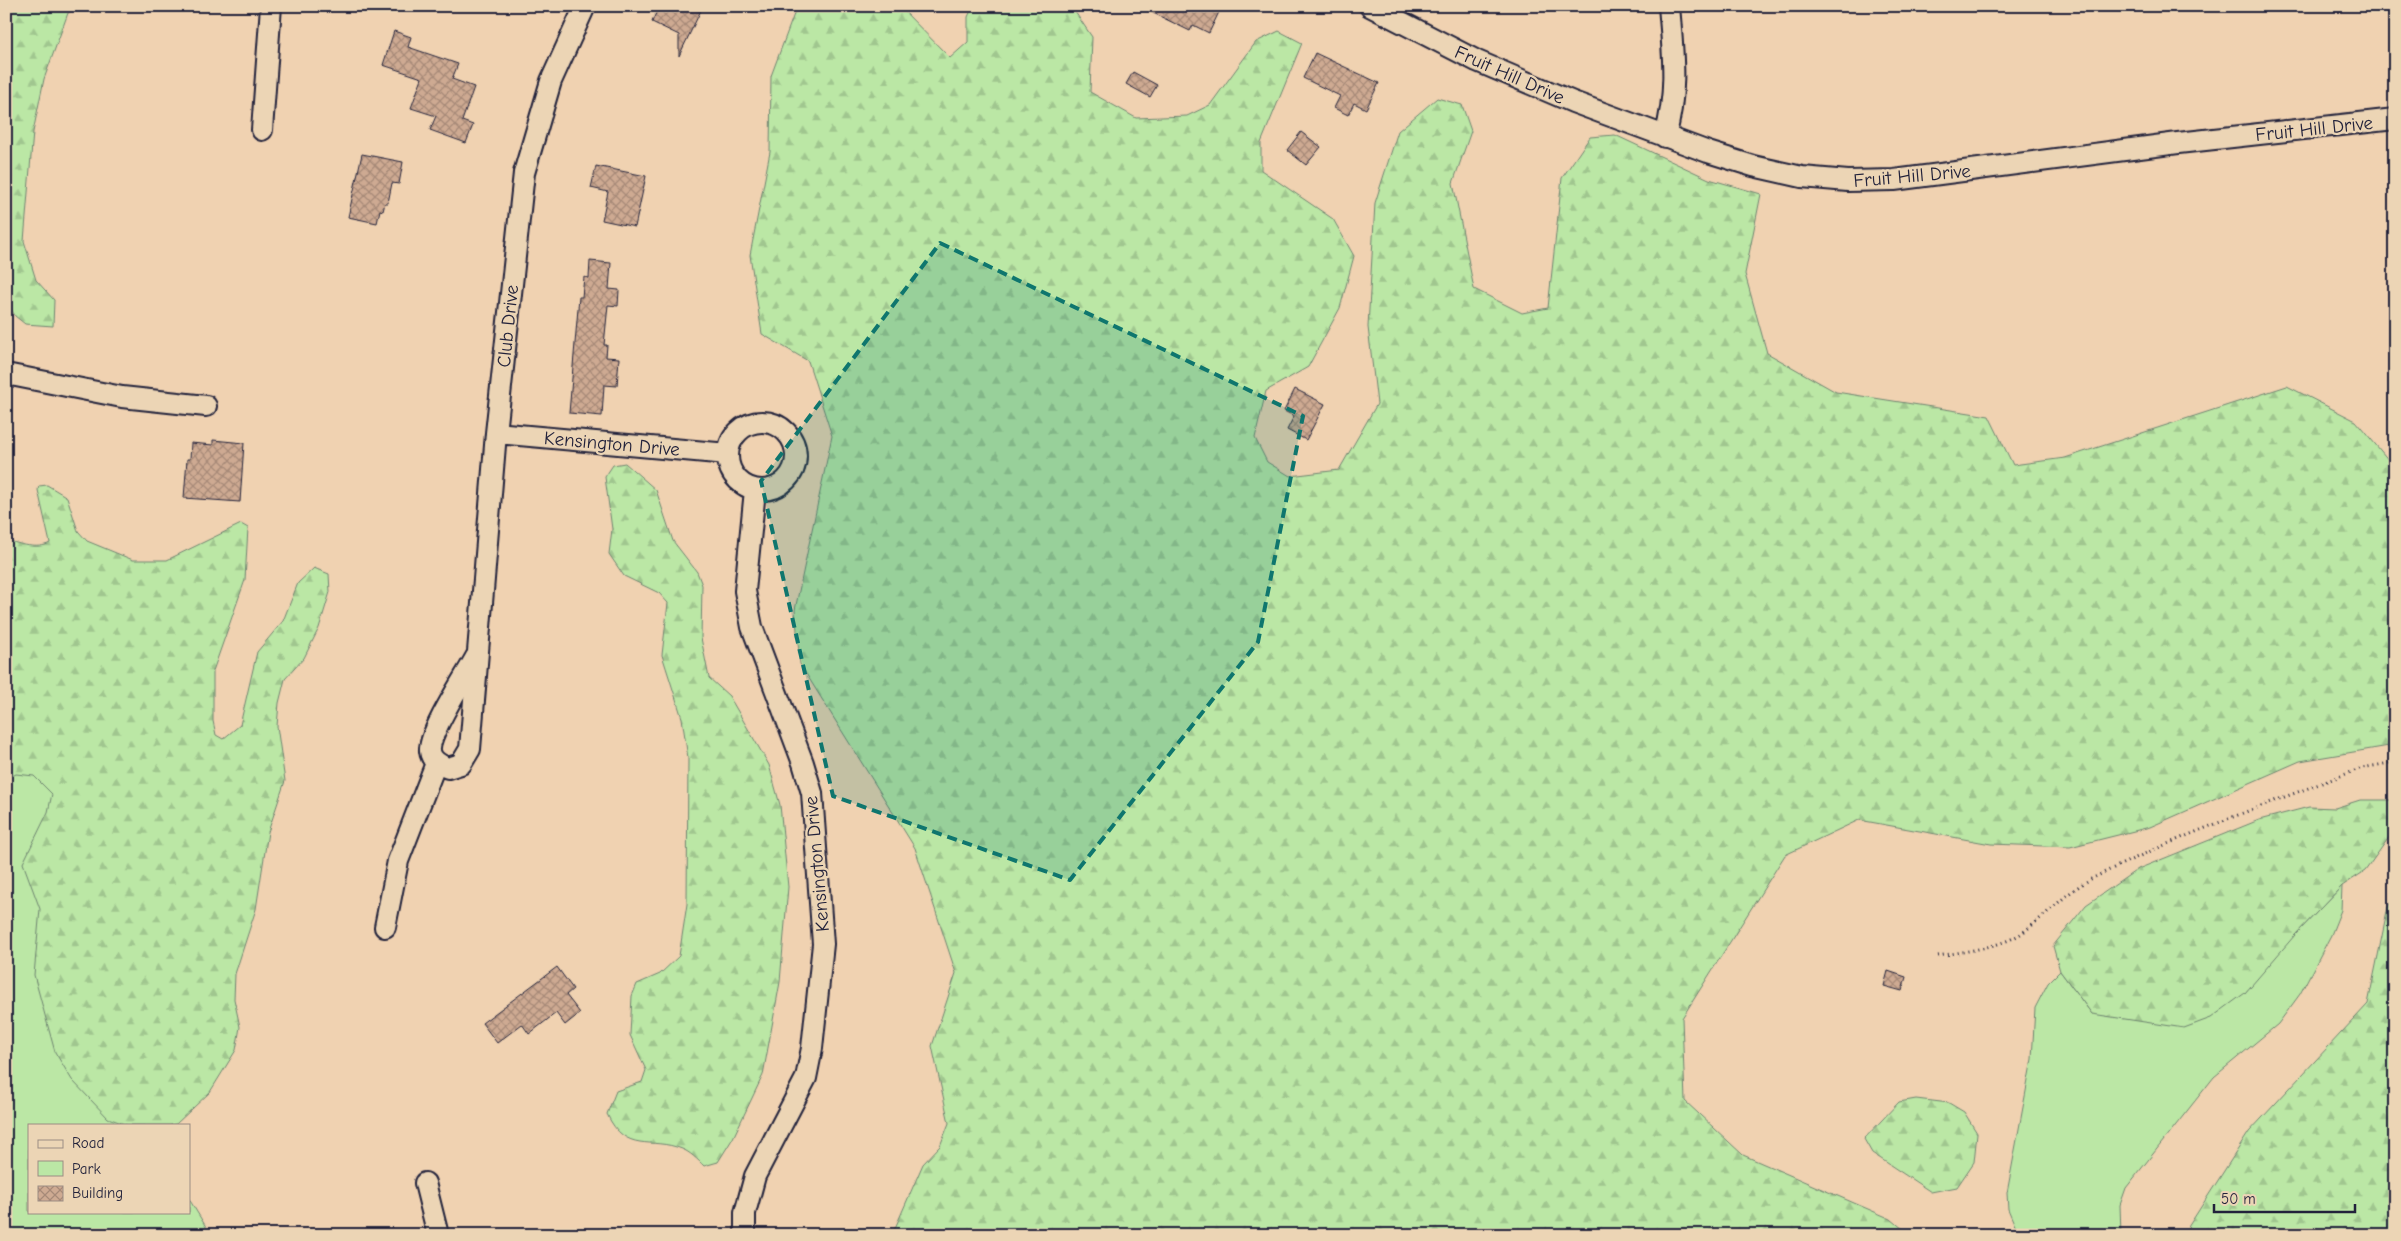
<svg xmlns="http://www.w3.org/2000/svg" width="2401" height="1241" font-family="'Comic Neue',sans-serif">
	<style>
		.green { fill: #bbe7a5; stroke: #6e8470 }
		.forest { fill: url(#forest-firs); stroke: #6e8470 }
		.building { fill: url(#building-cross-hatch); stroke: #22223b }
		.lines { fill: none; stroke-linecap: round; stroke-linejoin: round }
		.minor-casing { stroke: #22223b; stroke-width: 24 }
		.path { stroke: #22223b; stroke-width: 3; stroke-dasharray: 1 4; stroke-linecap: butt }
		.minor { stroke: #ecd5b5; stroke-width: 20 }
		.marked { fill: #0f766e; fill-opacity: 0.2; stroke: #0f766e; stroke-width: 4; stroke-dasharray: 10 6; stroke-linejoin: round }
		.labels { text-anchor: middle; stroke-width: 4.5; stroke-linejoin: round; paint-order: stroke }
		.street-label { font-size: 19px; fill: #22223b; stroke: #ecd5b5 }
	</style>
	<defs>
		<pattern id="forest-firs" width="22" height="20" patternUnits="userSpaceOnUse" patternTransform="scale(1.25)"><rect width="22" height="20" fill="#bbe7a5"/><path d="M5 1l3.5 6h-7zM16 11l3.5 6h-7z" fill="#a0c68f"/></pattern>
		<pattern id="building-cross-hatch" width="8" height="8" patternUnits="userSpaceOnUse" patternTransform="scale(1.25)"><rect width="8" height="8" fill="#ceaa92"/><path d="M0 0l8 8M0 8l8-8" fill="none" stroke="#a78a78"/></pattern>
	</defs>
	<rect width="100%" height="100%" fill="#f0d2b1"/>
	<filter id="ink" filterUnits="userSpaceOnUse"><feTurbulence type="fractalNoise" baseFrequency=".02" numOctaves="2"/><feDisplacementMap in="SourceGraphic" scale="10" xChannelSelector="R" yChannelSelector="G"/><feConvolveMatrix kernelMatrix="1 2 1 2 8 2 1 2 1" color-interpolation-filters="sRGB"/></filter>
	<g filter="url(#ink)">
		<!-- green -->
		<path class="green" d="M6,746L85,763L144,1125H29V1212H189V1199L211,1235H6Z
			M2342,886L2341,910L2331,935L2300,994L2278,1024L2214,1077L2126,1188L2120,1205L2121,1235H2019L2008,1209L2007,1193L2032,1059L2035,1008L2048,983L2060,971L2092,1014L2295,935Z"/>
		<!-- forest -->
		<path class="forest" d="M6,6H77L68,13L44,79L33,132L24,241L36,280L54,300L53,326L25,324L15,316L6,300V196L12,177L6,152Z
			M797,6H899L950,58L968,42V17L973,6H1071L1092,37L1090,92L1136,118L1187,116L1210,105L1256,42L1279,31L1302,43L1261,143V170L1333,219L1354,256L1340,308L1308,367L1266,391L1255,438L1267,462L1290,476L1339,470L1377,404L1368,327L1375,203L1398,131L1437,98L1462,105L1471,131L1453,183L1474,289L1522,313L1548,308L1562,178L1590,137L1615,135L1709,179L1761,194L1745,274L1767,353L1836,392L1989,416L2013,465L2065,458L2287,386L2356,421L2395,468V745L2300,761L2150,827L2070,847L1991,844L1859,820L1785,855L1682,1018L1685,1101L1743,1155L1891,1219L1910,1235H892L923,1164L940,1146L949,1123L932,1046L956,973L915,848L800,664L795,610L832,436L808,361L762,334L750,255L770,152L771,76Z
			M625,463L656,490L673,541L697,572L702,585L701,638L709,678L729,696L769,765L780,805L788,887L780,982L763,1075L733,1138L718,1162L704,1166C698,1160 690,1152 682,1149C651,1136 626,1155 607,1114L616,1091L642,1082L646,1070L630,1035L632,996L637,984L660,974L679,956L687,904L688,758L682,718L662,655L668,603L659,593L624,576L609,554L612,529L605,477L613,465Z
			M47,485L67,497L78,531L87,541L133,560H167L241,524L248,528L245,580L213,671V721L216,735L223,739L240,725L257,652L283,621L298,583L314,568L329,574L330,592L319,628L304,658L285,679L279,703L277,726L285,781L268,832L256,909L235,974L234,999L240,1027L236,1050L210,1092L176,1124L170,1125H127L108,1118L72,1080L55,1052L34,975L40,909L23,863L48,812L52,794L34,776L16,774L6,779V540C20,544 37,550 50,543L38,490L39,486Z
			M2360,800H2395V829L2365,871L2342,886L2295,935L2245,993L2211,1018L2184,1028L2092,1014L2060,971L2053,946L2086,905L2138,869L2259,820L2309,807L2335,808Z
			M2395,896V1235H2183L2249,1132L2368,1004L2388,907Z
			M1916,1099L1949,1103L1964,1112L1977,1133L1974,1162L1957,1187L1931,1192L1872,1153L1864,1139L1899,1102Z"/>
		<!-- building -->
		<path class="building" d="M659,6H703L679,56V35L652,22Z
			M1139,6H1207L1219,12L1209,33L1193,25L1190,31Z
			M394,31L411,37L408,47L458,64L452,79L474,87L462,121L473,125L466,143L430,130L436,116L411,108L422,78L383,65Z
			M1315,53L1379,83L1366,109L1354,103L1348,115L1334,108L1340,96L1303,78Z
			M1133,72L1157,85L1150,97L1126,84Z
			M1301,132L1321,147L1306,165L1287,150Z
			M362,154L403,162L399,184L392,183L388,203H385L383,211L380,210L377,223L348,217Z
			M596,166L646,176L635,227L602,220L608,192L591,188Z
			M590,261L611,263L609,289L619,290L618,306L608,305L604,345H607L606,357L619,358L617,386L604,385L602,416L569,413L579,297H582L584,277L589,278Z
			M1295,389L1325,404L1306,440L1287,430L1294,416L1284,411Z
			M213,440L244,443L240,502L184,498L187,459H190L191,443L213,445Z
			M557,967L573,989L566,995L580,1013L565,1025L556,1013L529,1034L522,1024L497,1043L482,1023Z
			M1888,971L1906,977L1902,991L1884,986Z"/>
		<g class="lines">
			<defs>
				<path id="minor" d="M1370,6L1477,61L1573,102L1708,152L1753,166L1802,177L1848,181L1894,180L2178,143L2395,119
					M262,130L271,6
					M1665,137C1678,90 1673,54 1669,6
					M6,374L122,397L206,406
					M728 456a34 34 0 1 1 68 0a34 34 0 1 1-68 0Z
					M496,433L728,454
					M476,657C466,676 428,733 430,751C431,761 440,765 448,768L461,764L470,749L496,433L524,173L551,81L585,6
					M385,927L398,861L436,763
					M425,1183L438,1235
					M745,1235V1213L755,1176L806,1078L812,1048L823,944L812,793L803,763L752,627L745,591L755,490"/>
			</defs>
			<!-- minor casing -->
			<use href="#minor" class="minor-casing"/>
			<!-- path -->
			<path class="path" d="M1938,956C1962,952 2002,947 2022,933C2046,916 2065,893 2091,879C2178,836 2271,802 2362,768L2395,762"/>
			<!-- minor -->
			<use href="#minor" class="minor"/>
		</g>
	</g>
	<!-- marked area -->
	<path class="marked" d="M940,243L1303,416L1258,642L1070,880L833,796L761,481Z"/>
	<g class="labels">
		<!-- street labels -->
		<g class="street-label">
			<text transform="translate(1510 74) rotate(24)" y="7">Fruit Hill Drive</text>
			<text transform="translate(2314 128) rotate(-6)" y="7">Fruit Hill Drive</text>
			<text transform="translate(1912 175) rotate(-5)" y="7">Fruit Hill Drive</text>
			<text transform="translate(507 326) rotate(-84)" y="7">Club Drive</text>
			<text transform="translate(612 443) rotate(5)" y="7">Kensington Drive</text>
			<text transform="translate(816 864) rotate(-95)" y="7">Kensington Drive</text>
		</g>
	</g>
	<!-- margin -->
	<rect width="2401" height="1241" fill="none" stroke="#ecd5b5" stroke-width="25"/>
	<rect x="12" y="12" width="2376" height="1216" fill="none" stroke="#22223b" stroke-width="2" filter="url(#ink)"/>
	<!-- legend -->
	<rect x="28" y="1124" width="162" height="90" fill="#ecd5b5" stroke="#9b8d84"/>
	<rect x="38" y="1140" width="25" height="8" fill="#ecd5b5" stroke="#9b8d84"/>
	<text x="72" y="1148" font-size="15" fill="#22223b">Road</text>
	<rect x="38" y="1161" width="25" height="15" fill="#bbe7a5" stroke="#9b8d84"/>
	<text x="72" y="1174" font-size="15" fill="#22223b">Park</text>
	<rect x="38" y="1186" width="25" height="15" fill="url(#building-cross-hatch)" stroke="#9b8d84"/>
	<text x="72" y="1198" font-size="15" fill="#22223b">Building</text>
	<!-- scale -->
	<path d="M2214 1204v8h141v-8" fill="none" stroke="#22223b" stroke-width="2.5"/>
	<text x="2221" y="1204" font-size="15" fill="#22223b" stroke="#ecd5b5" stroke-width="4" paint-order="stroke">50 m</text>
</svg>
